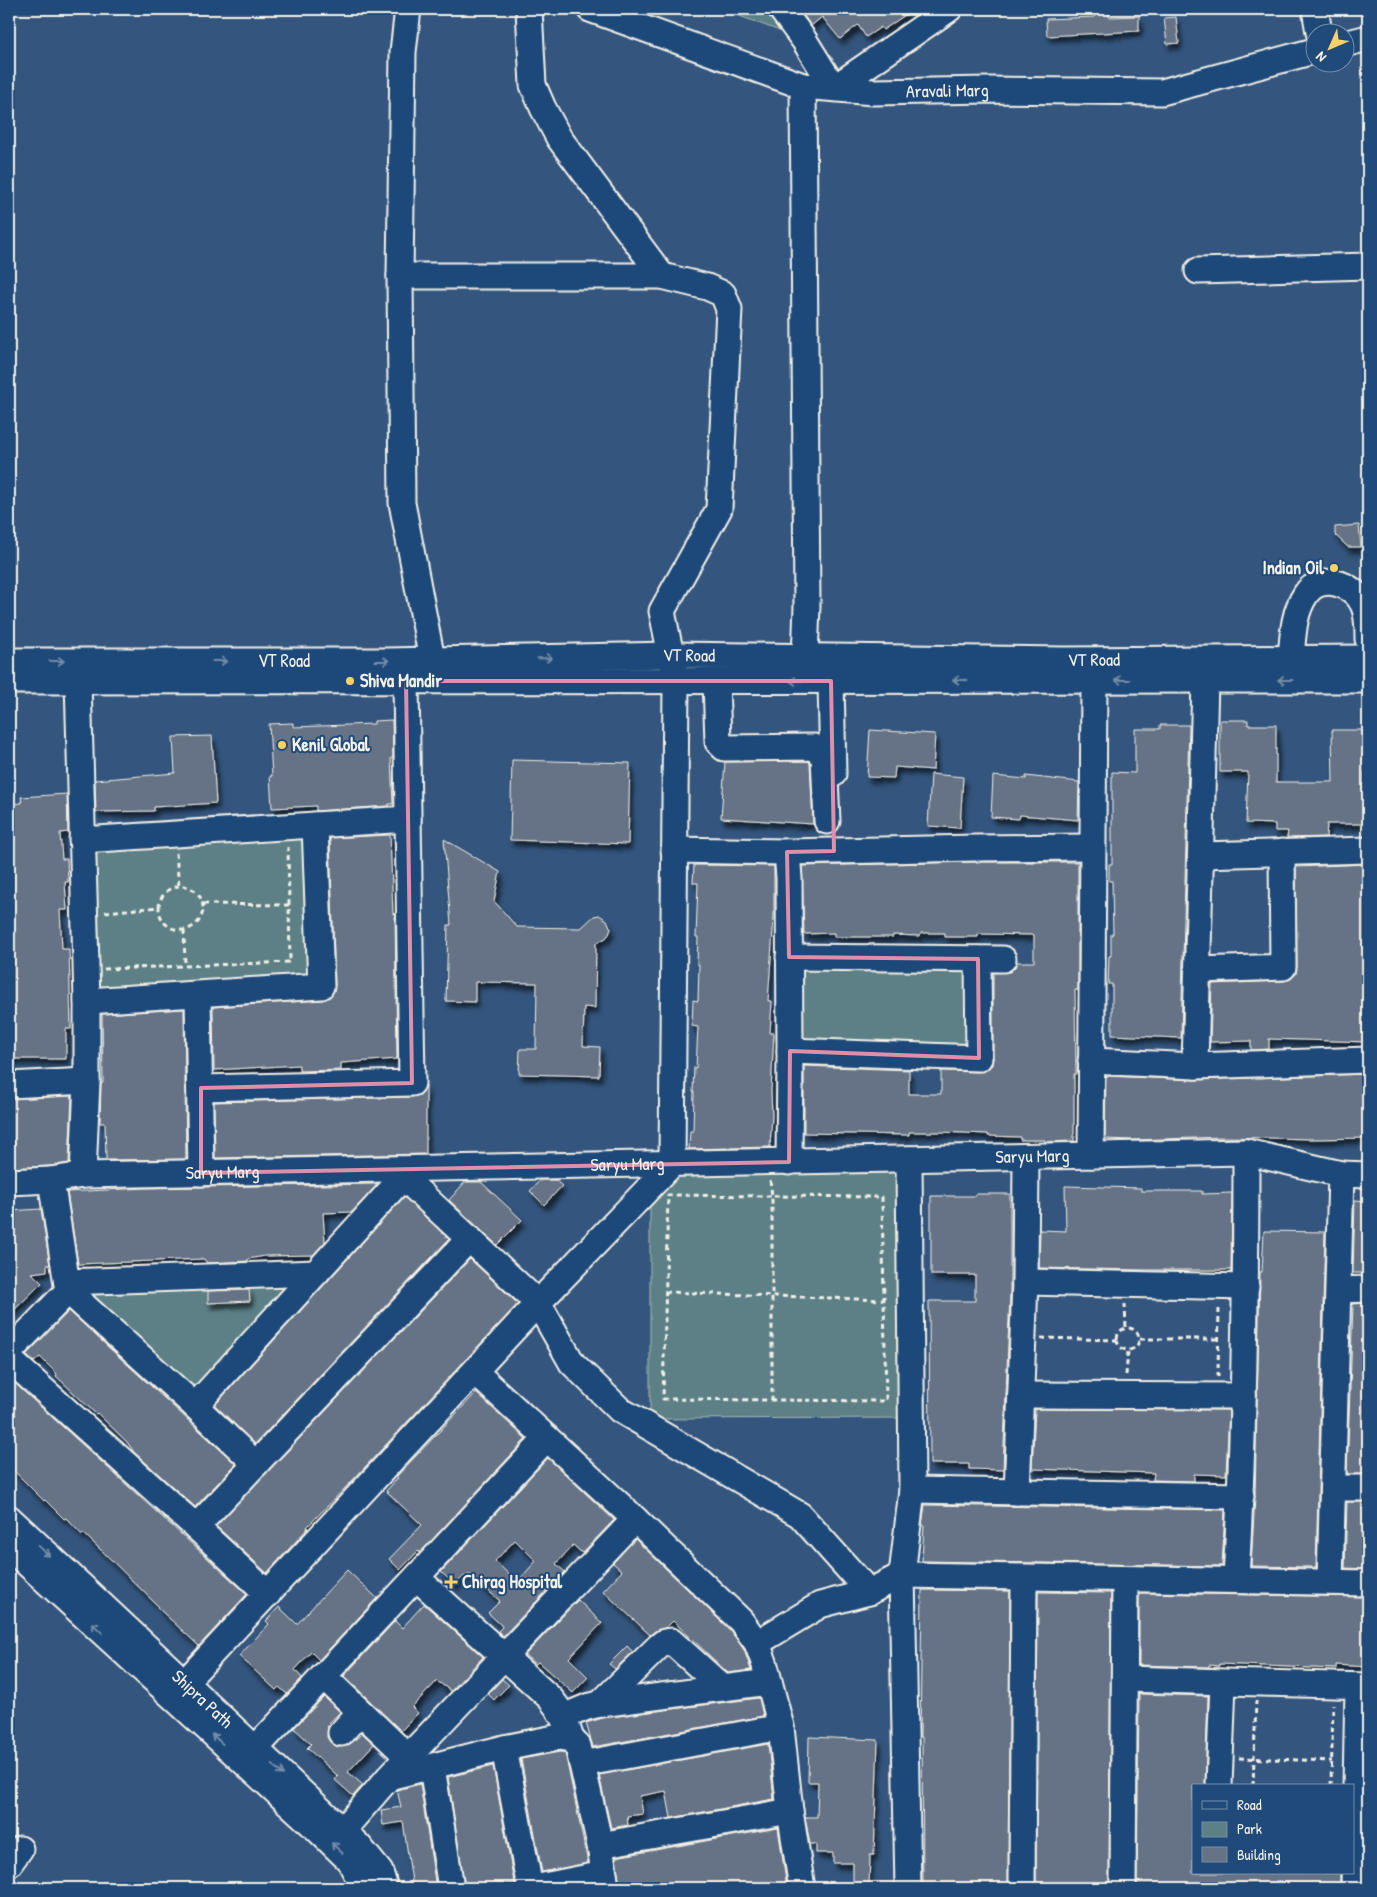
<svg xmlns="http://www.w3.org/2000/svg" width="1377" height="1897" font-family="'Patrick Hand',sans-serif">
	<style>
		.green { fill: #5b8086; stroke: #a8b8b7 }
		.building { fill: #667386; stroke: #f4f1e8; fill-rule: evenodd; filter: url(#shadow) }
		.lines { fill: none; stroke-linecap: round; stroke-linejoin: round }
		.minor-casing { stroke: #f4f1e8; stroke-width: 29 }
		.path { stroke: #f4f1e8; stroke-width: 3; stroke-dasharray: 5 4; stroke-linecap: butt }
		.minor { stroke: #1f4a7a; stroke-width: 25 }
		.oneway { stroke: #748da6 }
		.marked { fill: none; stroke: #de8fa9; stroke-width: 4; stroke-linejoin: round }
		.poi-dot { fill: #ffd166; stroke: #1f4a7a; stroke-width: 2 }
		.labels { text-anchor: middle; stroke-width: 4; stroke-linejoin: round; paint-order: stroke }
		.street-label { font-size: 18px; fill: #f4f1e8; stroke: #1f4a7a }
		.poi-label { font-size: 18px; font-weight: bold; fill: #f4f1e8; stroke: #1f4a7a; text-anchor: start }
	</style>
	<defs>
		<filter id="shadow"><feDropShadow dx="3" dy="5.5" stdDeviation="2.5" flood-color="#0009"/></filter>
	</defs>
	<rect width="100%" height="100%" fill="#34567e"/>
	<filter id="ink" filterUnits="userSpaceOnUse"><feTurbulence type="fractalNoise" baseFrequency=".02" numOctaves="2"/><feDisplacementMap in="SourceGraphic" scale="10" xChannelSelector="R" yChannelSelector="G"/><feConvolveMatrix kernelMatrix="1 2 1 2 8 2 1 2 1" color-interpolation-filters="sRGB"/></filter>
	<g filter="url(#ink)">
		<!-- green -->
		<path class="green" d="M721,9H767L785,33Z
			M315,825L321,986L87,1001L82,840Z
			M789,957L1003,959L979,1058L790,1051Z
			M909,1159L911,1418L650,1419V1187L672,1164Z
			M327,1261L195,1406L64,1267Z"/>
		<!-- building -->
		<path class="building" d="M799,9H914L883,30L881,27L866,37L858,25L840,39L822,17L811,26Z
			M1095,9H1109V17L1139,16V31L1047,36L1046,19L1095,17Z
			M1176,17L1179,43L1167,44L1164,18Z
			M1359,525L1361,547H1348L1335,535V527Z
			M392,720L393,758H391L393,804H389V806L316,811V806L272,808L270,776H272L269,724L293,723V727L374,724V721Z
			M1220,720H1248V725H1276V782H1333L1332,730H1368V742H1366L1367,772H1364V824H1327L1326,837L1287,838L1288,831H1275V824L1246,823L1248,772H1220Z
			M1160,725H1189L1181,1038L1112,1035V984H1108L1109,956H1111V934H1113L1112,881H1109V864H1112V772L1135,773V729H1160Z
			M870,730L935,734L933,770L895,767L894,778L867,777Z
			M212,736L216,803L154,807V811L96,812L95,780L175,773L173,737Z
			M512,760L630,763L628,844L510,840Z
			M808,761L810,763L813,824L721,818L725,762Z
			M931,774L963,777L960,828L928,826Z
			M993,776L1026,779V776L1079,782L1078,820L1020,815L1019,819L991,817Z
			M67,794L68,832L60,833L62,859H67L68,882H65L67,910H60L62,949H69L71,1029H66V1059H9V804L22,803L21,797Z
			M390,835L393,914H395L397,1059L341,1063V1070L299,1071V1065L214,1070L213,1007L322,1000L328,998L333,993L335,985L330,838Z
			M444,839L500,872L494,901L517,927L581,928L594,916L599,915L607,920L611,929L609,934L606,938L596,943L595,1008L584,1007L583,1046L600,1047L599,1076L519,1074L520,1049H536L537,983L475,982V1002L446,1001L448,925H451Z
			M975,862H1078V990H1075L1076,1074H1074V1141L1045,1142V1140H1020V1137L988,1136V1134L940,1132H909V1135L804,1133V1066L909,1070V1094H941V1071L978,1072L986,1070L992,1065L993,1058V973L1010,972L1015,967L1017,962H1034V935L978,934V937H945V933H921L920,936L893,935V937H834V933L804,934L802,866Z
			M1368,864V1042L1269,1039V1049L1251,1050V1041L1210,1042L1212,984L1284,981L1291,979L1296,974L1297,967L1296,867Z
			M694,865L774,866V916L768,1001H772L770,1033H774L771,1091L772,1116L770,1147L689,1149L690,1131H693L694,1092H693L694,1067L696,1068L698,1027L692,1026L693,1000L698,1001L699,964H697L698,937H696L698,883H693Z
			M184,1009L186,1159L106,1160L105,1123H100L101,1083H103L102,1014Z
			M1368,1074V1138L1313,1139L1224,1137L1132,1140L1105,1139L1106,1076L1196,1080Z
			M426,1085V1154L215,1158L214,1102L412,1097L420,1095L424,1090Z
			M72,1096L69,1163L50,1166L9,1168V1099Z
			M540,1180H555L562,1186L544,1205L530,1191Z
			M465,1182H481L522,1220L497,1245L449,1200Z
			M378,1184L352,1212L323,1213L325,1242L313,1255L265,1256L248,1259V1261L207,1263L204,1259L78,1264L67,1192L146,1188Z
			M1065,1186L1141,1188V1191H1202V1194L1232,1193L1231,1270H1144L1039,1268L1040,1230L1066,1231Z
			M975,1194H1010V1293L1003,1470L969,1469V1464H930L929,1301H975V1275H931V1196H975Z
			M404,1197L449,1239L255,1444L215,1405Z
			M1355,1200L1368,1201V1273H1353Z
			M41,1209L50,1265H47V1271L32,1273L42,1283L9,1315V1211Z
			M1264,1231L1325,1232L1316,1567L1251,1566L1255,1497L1260,1272H1262Z
			M470,1259L518,1304L350,1483L307,1527L308,1528L267,1573L216,1526Z
			M249,1290L250,1301L208,1303V1291Z
			M1368,1303V1474H1347L1353,1304Z
			M69,1311L236,1464L195,1507L134,1452L127,1442L97,1413L96,1414L56,1376L57,1374L40,1357L34,1362L26,1355Z
			M9,1378L247,1594L199,1646L158,1608L159,1607L102,1551L83,1533L82,1535L66,1518L64,1519L45,1500L44,1501L9,1466Z
			M476,1393L526,1439L420,1553L418,1551L400,1570L389,1559L422,1525L386,1491L398,1478L396,1477Z
			M1035,1409L1229,1410L1226,1475L1194,1474V1481L1153,1480L1154,1473L1032,1469Z
			M548,1458L614,1520L582,1553L573,1545L556,1564L565,1572L503,1636L498,1631L502,1627L501,1625L488,1613L500,1601L469,1574L466,1577L464,1576L455,1585L441,1572ZM515,1540L536,1561L517,1582L495,1561Z
			M1347,1502H1368V1569L1345,1568Z
			M925,1505L1225,1510L1222,1566L922,1561L924,1525H922Z
			M635,1539L730,1630L744,1650L751,1670L728,1673L673,1621L667,1627L655,1631L650,1635L603,1591L622,1571L613,1563Z
			M347,1570L377,1598L319,1660L311,1652L295,1670L302,1678L287,1694L279,1687L276,1690L239,1656L269,1624L266,1621L279,1607L297,1624Z
			M922,1590L1010,1591L1008,1888L923,1887L922,1737H920Z
			M1038,1592L1111,1593L1109,1888H1036Z
			M1139,1593L1368,1597V1667L1336,1665V1669L1219,1664V1666L1209,1665V1667L1139,1665Z
			M578,1600L602,1623L569,1658L588,1677L573,1693L538,1662L535,1664L525,1655Z
			M424,1604L483,1657L451,1691L437,1681L412,1707L418,1713L401,1731L344,1676L395,1621L402,1628Z
			M627,1646L633,1652L615,1669L609,1664Z
			M502,1679L509,1685L494,1700L488,1694Z
			M1139,1694L1208,1696L1205,1786H1193V1873H1340V1888H1137Z
			M324,1697L340,1712L327,1725L328,1727L327,1737L331,1743L338,1747L346,1746L353,1742L362,1733L374,1744L348,1772L363,1785L353,1796L335,1780L338,1776L307,1748L311,1744L294,1728Z
			M759,1698L763,1716L593,1747L586,1723L603,1718Z
			M809,1737L878,1740L874,1855H870L869,1888H853V1863H833V1853H816V1844H810L805,1817H817L818,1782H808Z
			M768,1744L774,1799L671,1818L666,1791L640,1796L643,1814L627,1816L628,1825L611,1828L599,1775Z
			M560,1752L565,1753L588,1863L542,1872L521,1759Z
			M493,1766L515,1888H513L512,1883L485,1888H465L448,1777Z
			M420,1784L436,1888H413L403,1822L383,1825L381,1810L401,1807L397,1790Z
			M778,1828L787,1888H620L616,1857Z"/>
		<g class="lines">
			<defs>
				<g id="minor">
					<path d="M408,9L403,52L400,276L402,503L432,660"/>
					<path d="M529,9L533,85L543,108L559,138L662,276"/>
					<path id="s1" d="M590,9L803,86L873,92L991,90L1162,92L1314,51"/>
					<path d="M781,9L804,40L834,88L949,9"/>
					<path d="M1315,9L1319,32"/>
					<path d="M1344,44L1368,38"/>
					<path d="M803,86L807,606L805,657"/>
					<path d="M1198,271L1368,266"/>
					<path d="M1291,658C1293,636 1293,613 1306,594C1320,573 1354,583 1363,604C1368,614 1368,628 1368,639"/>
					<path id="s2" d="M9,661H387L671,655L1063,660L1368,658"/>
					<path d="M9,681L1368,680"/>
					<path d="M78,681L87,1001V1081L83,1175"/>
					<path d="M716,681L718,742L724,748L814,747L824,757L827,821"/>
					<path d="M831,681L833,774"/>
					<path d="M82,840L408,819"/>
					<path d="M674,850L787,852"/>
					<path d="M1201,855L1368,850"/>
					<path d="M789,957L1003,959"/>
					<path d="M1198,970L1283,967L1282,852"/>
					<path d="M198,995L201,1173"/>
					<path d="M87,1001L321,986L315,825"/>
					<path d="M790,1051L979,1058L978,959"/>
					<path d="M1091,1061L1195,1066L1368,1060"/>
					<path d="M1195,1066L1205,680"/>
					<path d="M9,1085L87,1081"/>
					<path d="M201,1088L412,1083L406,681"/>
					<path d="M1091,1155L1094,680"/>
					<path d="M789,1162L790,1051L789,878L787,852L975,848L1092,847"/>
					<path d="M398,1169L403,1177L538,1303L572,1363L620,1410L800,1515L869,1592"/>
					<path d="M51,1180L68,1291"/>
					<path id="s3" d="M9,1182L51,1180L83,1175L1246,1152L1341,1174L1368,1175"/>
					<path d="M67,1282L316,1273"/>
					<path d="M1025,1282L1246,1287"/>
					<path d="M1339,1290L1368,1289"/>
					<path d="M9,1352L68,1291L195,1406L256,1464"/>
					<path d="M9,1359L196,1527L268,1594"/>
					<path d="M475,1372L635,1519L741,1621L757,1643L764,1662L781,1727L790,1811L802,1888"/>
					<path d="M1021,1395L1243,1396"/>
					<path d="M195,1406L403,1177"/>
					<path d="M1333,1488H1368"/>
					<path d="M912,1490L1241,1496"/>
					<path d="M1017,1492L1025,1282L1026,1157"/>
					<path id="s4" d="M9,1518L358,1845L380,1872L385,1888"/>
					<path d="M196,1527L469,1239"/>
					<path d="M9,1547L318,1830L350,1861L364,1888"/>
					<path d="M417,1578L550,1698C561,1710 566,1723 571,1739"/>
					<path d="M1236,1579C1244,1437 1246,1295 1246,1152"/>
					<path d="M1330,1582L1341,1174"/>
					<path d="M757,1643L820,1605L869,1592L902,1575C1057,1578 1213,1579 1368,1583"/>
					<path d="M323,1676L408,1757"/>
					<path d="M1125,1679L1368,1686"/>
					<path d="M185,1682L538,1303L672,1164L676,681L662,611L719,509L729,309L723,294L707,287L662,276H400"/>
					<path d="M600,1704L659,1646L664,1642L671,1641L723,1688"/>
					<path d="M563,1717L587,1707L600,1704L769,1682"/>
					<path d="M341,1733L360,1712"/>
					<path d="M504,1748L530,1888"/>
					<path d="M255,1749L547,1438"/>
					<path d="M582,1764L781,1727"/>
					<path d="M432,1767L451,1888"/>
					<path d="M389,1777L504,1748L560,1737L571,1739L578,1746L600,1845L606,1888"/>
					<path d="M1219,1786L1223,1683"/>
					<path d="M343,1830L389,1777L635,1519"/>
					<path d="M600,1845L790,1811"/>
					<path d="M9,1864L20,1849"/>
					<path d="M534,1888L604,1874"/>
					<path d="M908,1888L902,1575L912,1490L909,1159"/>
					<path d="M1022,1888L1024,1578"/>
					<path d="M1123,1888L1125,1579"/>
					<path d="M1354,1888L1358,1687"/>
				</g>
			</defs>
			<!-- minor casing -->
			<use href="#minor" class="minor-casing"/>
			<!-- path -->
			<path class="path" d="M176,853L179,887
				M159 908a22 22 0 1 1 44 0a22 22 0 1 1-44 0Z
				M203,904L289,905
				M105,912L159,907
				M184,930L185,966
				M104,969L290,962L288,847
				M770,1180L772,1196L882,1197L886,1401L663,1399L668,1195L772,1196V1400
				M665,1292L884,1300
				M1125,1304L1126,1328
				M1117 1339a11 11 0 1 1 22 0a11 11 0 1 1-22 0Z
				M1041,1338L1117,1340
				M1140,1339H1219
				M1126,1375L1128,1351
				M1218,1377L1219,1306
				M1239,1758L1332,1761
				M1253,1786L1256,1701
				M1331,1786L1333,1704"/>
			<!-- minor -->
			<use href="#minor" class="minor"/>
		</g>
		<!-- one-way arrows -->
		<defs><path id="oneway-shaft" d="M-6 0H5M1.5-3L5.5 0L1.5 3" fill="none" stroke-width="1.6" stroke-linecap="round" stroke-linejoin="round" transform="scale(1.25)"/></defs>
		<g class="oneway">
			<use href="#oneway-shaft" transform="translate(545 658) rotate(-1)"/>
			<use href="#oneway-shaft" transform="translate(57 661)"/>
			<use href="#oneway-shaft" transform="translate(220 661)"/>
			<use href="#oneway-shaft" transform="translate(382 661)"/>
			<use href="#oneway-shaft" transform="translate(960 680) rotate(180)"/>
			<use href="#oneway-shaft" transform="translate(1122 680) rotate(180)"/>
			<use href="#oneway-shaft" transform="translate(1285 680) rotate(180)"/>
			<use href="#oneway-shaft" transform="translate(797 681) rotate(-180)"/>
			<use href="#oneway-shaft" transform="translate(44 1551) rotate(43)"/>
			<use href="#oneway-shaft" transform="translate(97 1628) rotate(-137)"/>
			<use href="#oneway-shaft" transform="translate(217 1739) rotate(-138)"/>
			<use href="#oneway-shaft" transform="translate(278 1770) rotate(43)"/>
			<use href="#oneway-shaft" transform="translate(337 1848) rotate(-136)"/>
		</g>
	</g>
	<!-- marked area -->
	<path class="marked" d="M406,681H831L834,851L787,852L789,957L978,959L979,1058L790,1051L789,1162L201,1173V1088L412,1083Z"/>
	<!-- markers -->
	<g class="poi-dot">
		<circle cx="1334" cy="568" r="5"/>
		<circle cx="350" cy="681" r="5"/>
		<circle cx="282" cy="745" r="5"/>
		<path d="M448.5 1574.5h5v5h5v5h-5v5h-5v-5h-5v-5h5z"/>
	</g>
	<g class="labels">
		<!-- street labels -->
		<g class="street-label">
			<text dy="6" stroke="none"><textPath href="#s1" startOffset="371">Aravali Marg</textPath></text>
			<text dy="6" stroke="none"><textPath href="#s2" startOffset="680">VT Road</textPath></text>
			<text dy="6" stroke="none"><textPath href="#s2" startOffset="1085">VT Road</textPath></text>
			<text dy="6" stroke="none"><textPath href="#s2" startOffset="275">VT Road</textPath></text>
			<text dy="6" stroke="none"><textPath href="#s3" startOffset="1024">Saryu Marg</textPath></text>
			<text dy="6" stroke="none"><textPath href="#s3" startOffset="619">Saryu Marg</textPath></text>
			<text dy="6" stroke="none"><textPath href="#s3" startOffset="214">Saryu Marg</textPath></text>
			<text dy="6" stroke="none"><textPath href="#s4" startOffset="265">Shipra Path</textPath></text>
		</g>
		<!-- poi labels -->
		<g class="poi-label">
			<text x="1324" y="574" text-anchor="end">Indian Oil</text>
			<text x="360" y="687">Shiva Mandir</text>
			<text x="292" y="751">Kenil Global</text>
			<text x="462" y="1588">Chirag Hospital</text>
		</g>
	</g>
	<!-- margin -->
	<rect width="1377" height="1897" fill="none" stroke="#1f4a7a" stroke-width="30"/>
	<rect x="15" y="15" width="1347" height="1867" fill="none" stroke="#f4f1e8" stroke-width="2" filter="url(#ink)"/>
	<!-- legend -->
	<rect x="1192" y="1784" width="162" height="90" fill="#1f4a7a" stroke="#748da6"/>
	<rect x="1202" y="1801" width="25" height="8" fill="#1f4a7a" stroke="#748da6"/>
	<text x="1237" y="1810" font-size="15" fill="#f4f1e8">Road</text>
	<rect x="1202" y="1822" width="25" height="15" fill="#5b8086" stroke="#748da6"/>
	<text x="1237" y="1834" font-size="15" fill="#f4f1e8">Park</text>
	<rect x="1202" y="1847" width="25" height="15" fill="#667386" stroke="#748da6"/>
	<text x="1237" y="1860" font-size="15" fill="#f4f1e8">Building</text>
	<!-- north arrow -->
	<g transform="translate(1330 48) rotate(225)"><circle r="24" fill="#1f4a7a" stroke="#748da6"/>
	<path d="M0-4L9 19L0 12L-9 19Z" fill="#ffd166"/>
	<text y="-8" font-size="14" font-weight="bold" text-anchor="middle" fill="#f4f1e8">N</text>
	</g>
</svg>
